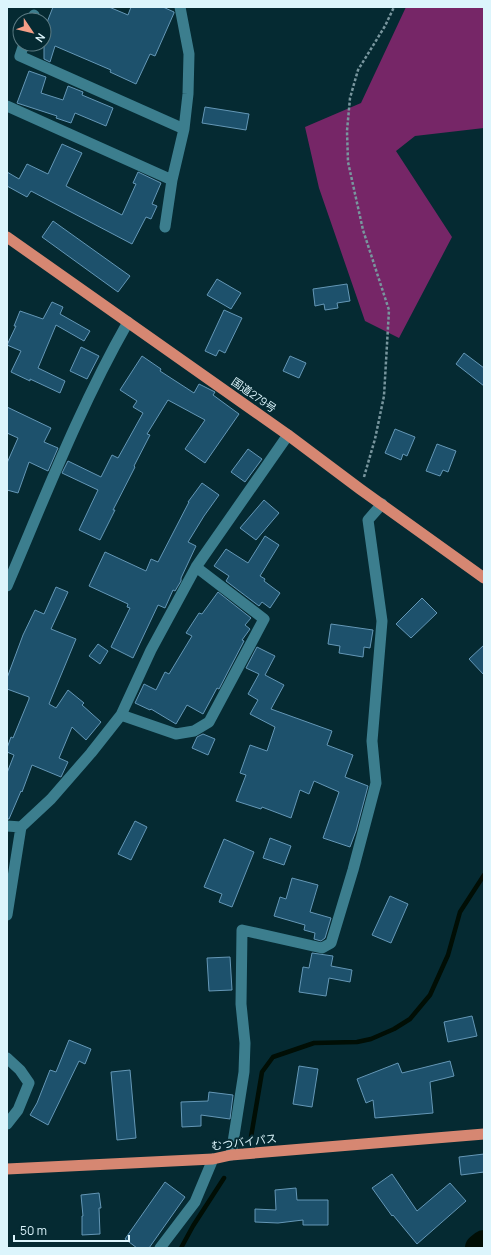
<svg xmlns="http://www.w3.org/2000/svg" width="491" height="1255" font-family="Manrope,'Noto Sans JP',sans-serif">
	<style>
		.green { fill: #762667 }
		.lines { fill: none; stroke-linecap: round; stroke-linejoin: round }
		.stream { stroke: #010e05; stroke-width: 4.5 }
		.river { stroke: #010e05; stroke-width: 28 }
		.building { fill: #1d516c; stroke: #6497b6 }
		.path { stroke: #78969e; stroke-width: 2.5; stroke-dasharray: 3 2; stroke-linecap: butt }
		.minor { stroke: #3c7e8e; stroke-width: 11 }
		.trunk { stroke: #d68772; stroke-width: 11 }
		.labels { text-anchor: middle; stroke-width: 4; stroke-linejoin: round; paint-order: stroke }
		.street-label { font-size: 11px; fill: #dcf5fc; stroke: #052a32 }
	</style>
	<rect width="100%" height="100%" fill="#052a32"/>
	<!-- green -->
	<path class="green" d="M406,7H484V128L415,136L396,151L452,237L399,338L365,321L319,188L305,127L361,103Z"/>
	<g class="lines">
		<!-- stream -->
		<path class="stream" d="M251,1137L262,1072L273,1057L314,1043L357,1042L371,1039L394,1029L410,1019L430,995L448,955L460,912L484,875
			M181,1248L193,1226L224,1178"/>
		<!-- river -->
		<path class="river" d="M479,1248L484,1244"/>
	</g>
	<!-- building -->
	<path class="building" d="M53,7H109L128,15L131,7H163L174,12V13L155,56L150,54L136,84L110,72L111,70L55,46L50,62L44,59V30Z
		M29,71L46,77L41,93L63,100L68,86L83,92L82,95L113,108L106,126L75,113L71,123L56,118L57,116L17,103Z
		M205,107L249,114L246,130L202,123Z
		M62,144L82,153L66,186L122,215L136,184L133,183L138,172L161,183L152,204L157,206L151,219L146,217L132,244L31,191L27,197L7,186V172L19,179L27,164L48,174Z
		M53,221L130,276L118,292L42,237Z
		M217,279L241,293L231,309L207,295Z
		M347,284L350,301L337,303L338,308L325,310L324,304L315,306L313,289Z
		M52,302L63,307L60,314L90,331L84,341L56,325L38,368L65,381L60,393L30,379V381L11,372L21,351L7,345L16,326H14L20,311L43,319Z
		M224,310L242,318L225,353L219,350L216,356L205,351Z
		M81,347L99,356L87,379L70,371Z
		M464,353L484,368V386L456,364Z
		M142,356L161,369L160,371L194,393L199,384L215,392L213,395L239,414L205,463L185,449L205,420L168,400L147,434L150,435L134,466L135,467L113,510H115L100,540L79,530L98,490L62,473L68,461L101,477L112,455L118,458L143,413L133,407L137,401L120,390Z
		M290,356L306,363L299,378L283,371Z
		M7,407L51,428L44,442L58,448L48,471L29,462L18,493L7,490V463L18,438L7,433Z
		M395,429L415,437L407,456L403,454L401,460L385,453Z
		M437,444L456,451L448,472L443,470L440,476L426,471Z
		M248,449L262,459L245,482L231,472Z
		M202,483L219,495L204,516L188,542L196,546L181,578V581L175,591L173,590L165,608L158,605L133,658L111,647L130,608L127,607L128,604L89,586L105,552L146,571L151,559L158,562L189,502H188Z
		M264,500L279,513L256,540L240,528Z
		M265,536L279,545L260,576L265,579L264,581L280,593L270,608L262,602L259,606L226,581L229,576L214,566L226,549L248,563Z
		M56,587L68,592L51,629L76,639L49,704L56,708L68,690L84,703L82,705L101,722L86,740L72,727L59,758L68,762L61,777L32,765L22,792L21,791L9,819H7V773L14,755L7,752V748L11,737L13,738L29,699V697L7,689V678L23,635L35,610L44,614Z
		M218,592L251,618L245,625L250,629L242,640L244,641L219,689L217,688L203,714L187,705L176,724L151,709L150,710L135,703L144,684L156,690L165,672L169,674L192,636L186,633L199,613L202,614Z
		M422,598L437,613L411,638L396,624Z
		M331,624L373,630L370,648L364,647L363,657L339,653L340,646L328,644Z
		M98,644L108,651L100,664L89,656Z
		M484,645V675L469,659Z
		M257,647L275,656L265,675L284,685L271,709L332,731L327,745L353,755L345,777L368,786L356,831L350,847L323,838L339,792L314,781L309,794L300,790L291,818L262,807L261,809L236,801L246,775L240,773L250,745L267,751L275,727L250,714L258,700L248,694L259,674L246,668Z
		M203,734L215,739L208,755L192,748L197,737Z
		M135,821L147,827L131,860L118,854Z
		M270,838L291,846L284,865L263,858Z
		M224,839L254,852L232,907L219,902L222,894L204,887Z
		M292,878L318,885L310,912L331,918L325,938L321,941L314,939L315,933L304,930L305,925L274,916L280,897L286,899Z
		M390,896L408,904L391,943L372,935Z
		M312,953L333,956L331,966L352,970L350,982L329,978L326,996L299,992L303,967L309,968Z
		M230,957L232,990L209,991L207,958Z
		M472,1016L477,1036L448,1042L444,1022Z
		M69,1040L91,1049L85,1064L79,1061L48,1125L30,1115L37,1103L50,1070L56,1072Z
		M450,1061L454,1076L430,1082L433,1113L375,1118L373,1100L366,1103L357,1079L398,1063L402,1073Z
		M299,1066L318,1069L312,1107L293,1104Z
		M130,1070L136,1138L117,1140L111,1072Z
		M209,1092L233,1095L230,1119L201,1115V1126L182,1127L181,1102L208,1101Z
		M484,1154V1172L461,1175L459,1157Z
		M392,1174L417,1211L450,1183L466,1201L417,1244L393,1215L392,1216L372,1188Z
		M165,1182L185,1197L149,1248H137L125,1239Z
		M296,1188L297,1200H328V1225H303V1220L278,1223L255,1222V1209L276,1210L275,1190Z
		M99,1193L101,1208H99L100,1234L82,1235V1216H83L81,1195Z"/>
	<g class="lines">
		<!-- path -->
		<path class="path" d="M364,477L375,439L384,396L389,310L363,230L348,162L347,131L350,98L358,70L385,26L394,7"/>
		<!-- minor -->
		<path class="minor" d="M32,20L34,15
			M24,44L20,56L184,129
			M7,106L172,180
			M165,227L172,180L184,129L188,94L189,54L180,7
			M7,586C45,497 80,406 128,322
			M121,715L176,734L194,731L209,722L264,619L196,567
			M7,826L21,827
			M7,915L21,827L51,799L91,753L121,715L151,650L196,567L288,435
			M7,1058L20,1070L29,1083L18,1110L7,1124
			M231,1155L244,1072L245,1043L241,1004L242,930L322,948L331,943L353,870L376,783L372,741L382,621L368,520L382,504
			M160,1248L195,1202L213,1159"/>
		<!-- trunk -->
		<path class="trunk" d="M7,237L288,435L360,489L484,578
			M7,1169L213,1159L231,1155L484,1134"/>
	</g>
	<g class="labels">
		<!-- street labels -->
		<g class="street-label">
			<text transform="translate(254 395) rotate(35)" y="4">国道279号</text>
			<text transform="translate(244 1142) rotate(-7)" y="4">むつバイパス</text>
		</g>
	</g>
	<!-- border -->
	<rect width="491" height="1255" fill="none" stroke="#dcf5fc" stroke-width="16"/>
	<!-- north arrow -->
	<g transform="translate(32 32) rotate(125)"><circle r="19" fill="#052a32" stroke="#5b7b83"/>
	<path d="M0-3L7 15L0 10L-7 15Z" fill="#f49e87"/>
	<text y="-6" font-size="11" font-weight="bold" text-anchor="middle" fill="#dcf5fc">N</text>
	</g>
	<!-- scale -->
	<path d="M14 1235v6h115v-6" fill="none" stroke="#dcf5fc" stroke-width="2"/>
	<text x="20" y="1235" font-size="12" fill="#dcf5fc" stroke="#052a32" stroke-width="3" paint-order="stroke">50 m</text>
</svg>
